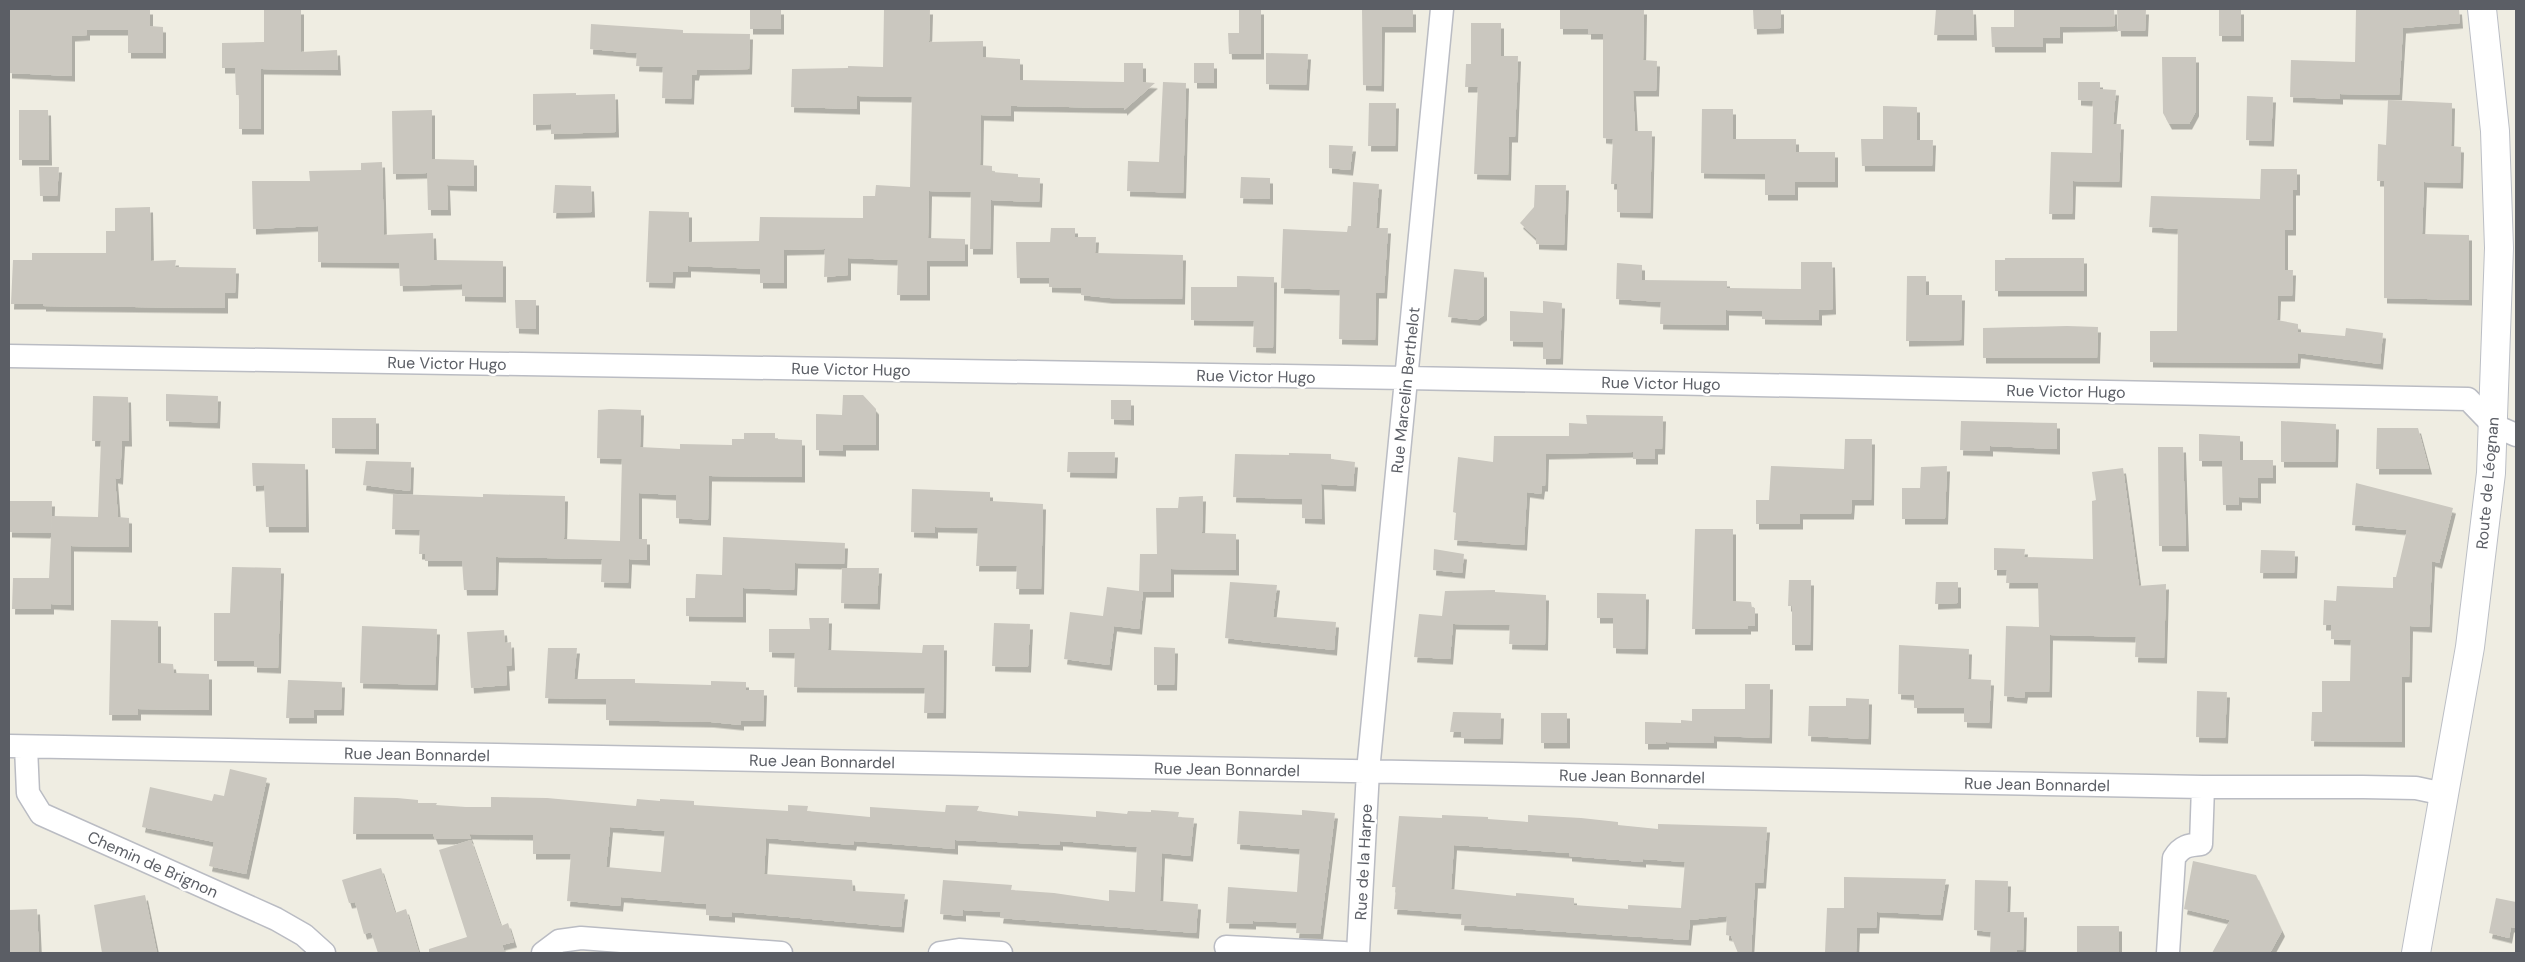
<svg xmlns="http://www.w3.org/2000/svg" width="2525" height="962" font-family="'DM Sans',sans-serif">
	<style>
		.building { fill: #cac7bf; fill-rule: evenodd; filter: url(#shadow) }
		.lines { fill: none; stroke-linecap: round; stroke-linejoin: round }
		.street-casing { stroke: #babcc3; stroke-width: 25 }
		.secondary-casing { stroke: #bbbec5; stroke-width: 30 }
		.street { stroke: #fff; stroke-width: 22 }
		.secondary { stroke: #fff; stroke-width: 28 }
		.labels { text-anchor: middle; stroke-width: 5; stroke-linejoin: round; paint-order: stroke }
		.street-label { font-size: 16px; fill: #5b5e65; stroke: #fff }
	</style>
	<defs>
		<filter id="shadow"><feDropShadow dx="3" dy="5.5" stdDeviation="0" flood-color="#0004"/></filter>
	</defs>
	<rect width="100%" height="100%" fill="#efede2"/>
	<!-- building -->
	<path class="building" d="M9,9H150V26L163,27V53H128V30H87V35L72,36V76L9,73Z
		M264,9H301V52L337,50L338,70L261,69V129H239V95H236L235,68H222V43L264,42Z
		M750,9H781V29H750Z
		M884,9H930L929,42L983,41V57L1020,59V80L1124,82V63H1143V82L1155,83L1124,110V108L1011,106V116L981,115L980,165L992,166V172L1018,174V177L1040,178L1039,202L991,200L990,249H970L971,192L929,191L928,238L965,239V261H927V295H897L898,260L848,258V275L824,277L825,249L784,250V283H760V269L688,266V272H673L672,283L646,282L649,211L689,212V242L759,241L760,217L863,218V196H875L876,185L910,187L912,97L857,96V109L791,107L792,69L848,68V66L883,67Z
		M1239,9H1261V54H1229L1228,33H1239Z
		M1362,9H1413V27H1382L1381,86L1363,85Z
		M1560,9H1644L1643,60L1657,61L1656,91H1633L1635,131H1652L1650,213L1617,212V184H1611L1613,139L1603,138V34H1588V29H1560Z
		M1753,9H1781V28L1754,29Z
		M1936,9H1973L1974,35H1934Z
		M2014,9H2114L2115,26L2060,27V38H2043V47H1992L1991,27H2014Z
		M2117,9H2146L2145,31H2118Z
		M2219,9H2241V36H2219Z
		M2356,9H2459L2460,23L2403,28L2399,95L2340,94V99L2290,97L2291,60L2355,62Z
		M1471,23H1501V56H1518L1515,137H1509L1508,175L1474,174L1478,87H1465L1466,64H1471Z
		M591,24L683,30V33L750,34L749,69L697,70L696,75H692L691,99L662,98L663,67L636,66L637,53L590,49Z
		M1266,53L1308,54L1306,85L1266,84Z
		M2162,57H2196V111L2189,124H2169L2163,113Z
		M1194,63H1214V83H1194Z
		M1163,82L1186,83L1183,193L1127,191L1128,161L1159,162Z
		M2078,82H2100V89L2116,90L2113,124H2121L2119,182L2073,181L2072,214H2049L2051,152L2092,153L2093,101L2078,100Z
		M576,93V95L615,94L616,132L551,134V124L533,125V94Z
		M2247,96L2273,97L2271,141L2246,140Z
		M2388,100L2452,103L2451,146L2461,147L2460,183L2424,182L2422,234L2469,235V300L2384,298V181H2377L2378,144L2386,145Z
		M1369,103H1396L1395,146H1368Z
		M1883,106L1917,107V140H1933L1932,166H1862L1861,139H1883Z
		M1702,109H1733V139H1796V152H1835V182H1795V195H1765V174L1701,173Z
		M19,110H48L49,160H19Z
		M432,110V159L474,160V186L447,185L448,210H428L427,173L393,174L392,111Z
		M1329,145L1353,146L1350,170L1329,168Z
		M382,162L384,235L433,233L434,260L503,261V297L462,296V284L400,286L399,263L318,262V226L253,229L252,181H310L309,171L361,170V163Z
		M39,167H59L57,196H40Z
		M2261,169H2297V190H2293V230H2285V270H2293L2292,296H2278L2277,320L2298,324V332L2345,336L2346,328L2383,333L2380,364L2298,353L2297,363L2150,362V331H2177L2178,229L2149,227L2151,196L2260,199Z
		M1241,177L1270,178V199L1240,198Z
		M1353,182L1379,184L1376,228H1388L1384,293H1376L1375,340L1339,339L1340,290L1281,288L1283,229L1347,232L1348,226H1351Z
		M555,185L591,186L592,212L553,213Z
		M1535,185H1566L1564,245L1536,244V238L1520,223L1534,207Z
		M150,207L151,261L176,260L175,267L236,268L235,293H225V308L43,306V304H11L13,260H32V253H106V231H115V208Z
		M1051,228H1075V237H1096L1095,253L1183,255L1182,299L1109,298L1081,295V288L1049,287V278H1017L1016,242H1050Z
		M2005,258H2084V291H1995V260H2005Z
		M1801,262H1832L1833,309L1819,310V320L1762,319V311L1726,310V325L1660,324L1661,302L1616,299L1617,263L1642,265V280L1727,281V288L1801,289Z
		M1454,269L1484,272V315L1477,320L1448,317Z
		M1237,276L1274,277L1273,348L1253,347L1254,321L1191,320V287H1237Z
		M1907,276H1926V295H1962L1961,340L1906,341Z
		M515,300H536V329L516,328Z
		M1543,301L1562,303L1560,359H1543V342L1510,341V311L1543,313Z
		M2067,326L2098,327L2097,358H1983V328Z
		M166,394L218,396L217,423L166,421Z
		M843,395H863L876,409V445H843V451L816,450V414L842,415Z
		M93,396L128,397L129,441H122L120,479L115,478L118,517L129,518V547L71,546V605L51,604V609H12L13,578H49L52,516L98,517L101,441H92Z
		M1111,400H1131V420L1111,419Z
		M610,409L641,410L640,447L680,449V444L732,445V439H744V433H775V439L802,440V477L709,476L708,520L676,518V495L639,493V539H647V560L629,559L628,583L601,582L602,559L496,557L495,590H464L462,561H425V554H419L420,530L392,529L393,494L483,497V494L565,496L564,539L620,541L622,459L597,458L598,410Z
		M1586,415L1663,416L1662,449H1655V459H1633V452L1546,454L1545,486H1542L1541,494L1527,492L1524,545L1454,540L1456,513L1453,512L1458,457L1493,462L1494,436H1569V423L1587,424Z
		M332,418H376V449L332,448Z
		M1961,421L2057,423V449L1990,446V451L1960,450Z
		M2281,421L2336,424L2335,462H2281Z
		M2377,428H2418L2429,469H2376Z
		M2199,434L2240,436V460H2273V478H2258V498L2239,497V485V505H2223L2222,461H2199Z
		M1845,439H1872L1871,500H1852L1851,514H1800V524H1756V500H1769L1771,466L1844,469Z
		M2158,447H2183L2186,546H2159Z
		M1068,452H1115L1114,473L1067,472Z
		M1289,453L1331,454V459L1355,462L1353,486L1321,484L1322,519L1302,518V499L1233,497L1235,454L1289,455Z
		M366,461L411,462L410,491L363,485Z
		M252,463L305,464L306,527H266L264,485L253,486Z
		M1947,466L1945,519H1902V488H1920L1921,467Z
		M2123,468L2139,586L2166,584L2164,658L2135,657L2136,637L2050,635L2049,692H2025L2024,698L2004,696L2006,626L2039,627L2038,583H2006L2007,570H1994V548L2025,549L2024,557L2093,559L2092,501L2096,500L2092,472Z
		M2356,483L2453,508L2439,563L2432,561L2429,627L2410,626L2409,677H2402V742L2311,741L2312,712H2322V681H2350L2351,640L2331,639V625H2323L2324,600L2336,601L2337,586L2393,588V577H2396L2407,530L2352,525Z
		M912,489L990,492V501L1043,504L1041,589H1016L1017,566H976L978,528L935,527V533L911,532Z
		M1203,496L1202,533L1236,534V570L1171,569V592H1143L1139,629L1114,626L1109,665L1064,659L1070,612L1103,616L1107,587L1139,591L1140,554H1157L1156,508H1178L1179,497Z
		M9,501H52L51,533L9,532Z
		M1695,529H1733V601L1751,602L1752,608H1755V626H1748V629H1692Z
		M723,537L845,543L844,564L795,563L794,590L743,588V617L686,616V598H695L696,574L722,575Z
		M1434,549L1464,554L1462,573L1433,570Z
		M2261,550L2295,551L2294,573H2260Z
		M232,567L281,568L278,668L254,667V661H214V613H230Z
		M842,568H879L877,604L841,603Z
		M1789,580H1811L1810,645H1792V606H1788Z
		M1230,582L1277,585L1273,617L1336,622L1334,650L1225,638Z
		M1936,582H1958V603L1935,604Z
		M1495,590V592L1546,595L1545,645L1509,644L1510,625L1453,624L1450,659L1414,657L1419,614L1442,616L1445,591Z
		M1597,593L1646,594L1645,649L1613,648V618H1597Z
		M809,618H829L828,650L922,653L923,645H944L943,713H924L925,688L794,687L795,653L769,652V629H810Z
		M111,620L158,621V663L173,664L174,673L209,674V710L138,709V715H109Z
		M994,623L1030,624L1028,667L992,666Z
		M362,626L437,629L435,685L360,683Z
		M504,630L505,643L511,642L512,665L506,666L507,685L471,688L467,632Z
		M1899,645L1969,649L1968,679L1991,680L1989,723L1964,722V708H1914V695L1898,694Z
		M1154,647L1175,648L1174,685H1154Z
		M548,648H577L574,679H635V683L711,685V681L746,682V690H764L763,721H741V725L711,722L606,720V699L545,698Z
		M288,680L342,682L341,710H314V718H286Z
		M1745,684H1770L1769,738L1714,736V743L1666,742V744H1645V722L1681,723V720L1692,721V709H1745Z
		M2197,691L2227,692L2225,738L2196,737Z
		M1846,698L1869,699L1868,739L1808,736L1809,706H1846Z
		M1453,712L1501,713L1500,739L1461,738V732H1450Z
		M1541,713H1567V743H1541Z
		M230,769L267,778L246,874L209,866L214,842L142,827L150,787L212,801L214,794L224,796Z
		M354,797L397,798L418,800V803H437L436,805L466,807H491V797L547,798L636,806L637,799L660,801V799L694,801V805L788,811V805L808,806L807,811L870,817V807L945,812L946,805L979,806L977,811L1018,816V811L1096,817V811L1127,814L1128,811L1151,812V810L1179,812L1178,817L1194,818L1190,856L1162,853L1160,901L1198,904L1196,933L1000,918L1001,912L963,910V916L940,914L943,880L1012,885L1011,890L1054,893L1109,901V890L1135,892L1137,847L1060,841V845L955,840V849L854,841L853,845L766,838L764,874L852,880L853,891L905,894L901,927L732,912V917L706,915V904L621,897L620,906L567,901L571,854H533V835L469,834L471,839H435L433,834H353ZM610,827L665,831L661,872L606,867Z
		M1302,810L1335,813L1320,934L1296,933L1297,923L1253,921V924L1226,923L1228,887L1297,892L1300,849L1237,844L1239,811L1302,815Z
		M1442,815L1488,817V819L1528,822V815L1581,818L1618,822V825L1658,829V824L1767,827L1763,883H1755L1751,953H1738L1731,936L1726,935L1727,916L1690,920L1688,940L1461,925L1462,914L1394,909L1396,887H1392L1399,816L1442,818ZM1454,845L1569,853V856L1643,862V859L1685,862L1681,908L1628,905V909L1574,905V898L1516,893V896L1451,889Z
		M471,840L501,926L508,923L514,942L502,945L505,953H429V949L467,937L439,850Z
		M2193,861L2256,875L2282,931L2270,953H2212L2230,920L2184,909Z
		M381,868L395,913L406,909L419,953H378L371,932L364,934L355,902L349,903L342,880Z
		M1844,877L1946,879L1940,915L1877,912L1876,928H1857L1856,953H1825L1827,908H1844Z
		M1975,880L2008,881L2007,912H2024L2023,950H2017V953H1990L1991,932L1974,930Z
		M145,895L157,953H102L94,905Z
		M2496,898L2516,902V928L2511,927L2509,938L2489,933Z
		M37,909L39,953H9V910Z
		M2077,926H2119V953H2077Z"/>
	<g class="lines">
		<defs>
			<path id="street" d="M9,356L1406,378L2468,399L2493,425L2516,435
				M9,746L2203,787H2363L2416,788L2444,794
				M26,747L28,793L41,814L276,919L304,935L324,953
				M1226,947L1344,953
				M543,953L559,941L581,938L781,953
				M940,953L959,950L1001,953
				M1358,953L1368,771L1442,9
				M2168,953L2174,858C2181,846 2189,845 2201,844L2203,787"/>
			<path id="secondary" d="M2416,953L2470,647L2491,473L2499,248L2495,131L2482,9"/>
		</defs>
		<!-- street casing -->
		<use href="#street" class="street-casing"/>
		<!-- secondary casing -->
		<use href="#secondary" class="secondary-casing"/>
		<!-- street -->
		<use href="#street" class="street"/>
		<!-- secondary -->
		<use href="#secondary" class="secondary"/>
	</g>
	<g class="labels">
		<!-- street labels -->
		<g class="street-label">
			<text transform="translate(447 363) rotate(1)" y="6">Rue Victor Hugo</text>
			<text transform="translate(851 369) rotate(1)" y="6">Rue Victor Hugo</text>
			<text transform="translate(1256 376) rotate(1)" y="6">Rue Victor Hugo</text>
			<text transform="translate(1661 383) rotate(1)" y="6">Rue Victor Hugo</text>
			<text transform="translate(1405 390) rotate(-84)" y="6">Rue Marcelin Berthelot</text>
			<text transform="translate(2066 391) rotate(1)" y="6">Rue Victor Hugo</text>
			<text transform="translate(2487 483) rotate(-85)" y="6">Route de Léognan</text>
			<text transform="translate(417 754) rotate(1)" y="6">Rue Jean Bonnardel</text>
			<text transform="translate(822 761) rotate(1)" y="6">Rue Jean Bonnardel</text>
			<text transform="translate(1227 769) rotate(1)" y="6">Rue Jean Bonnardel</text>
			<text transform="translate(1632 776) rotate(1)" y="6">Rue Jean Bonnardel</text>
			<text transform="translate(2037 784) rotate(1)" y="6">Rue Jean Bonnardel</text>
			<text transform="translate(1363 862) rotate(-87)" y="6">Rue de la Harpe</text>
			<text transform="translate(153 864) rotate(24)" y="6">Chemin de Brignon</text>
		</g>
	</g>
	<!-- border -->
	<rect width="2525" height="962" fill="none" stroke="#5b5e65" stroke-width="20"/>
</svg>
